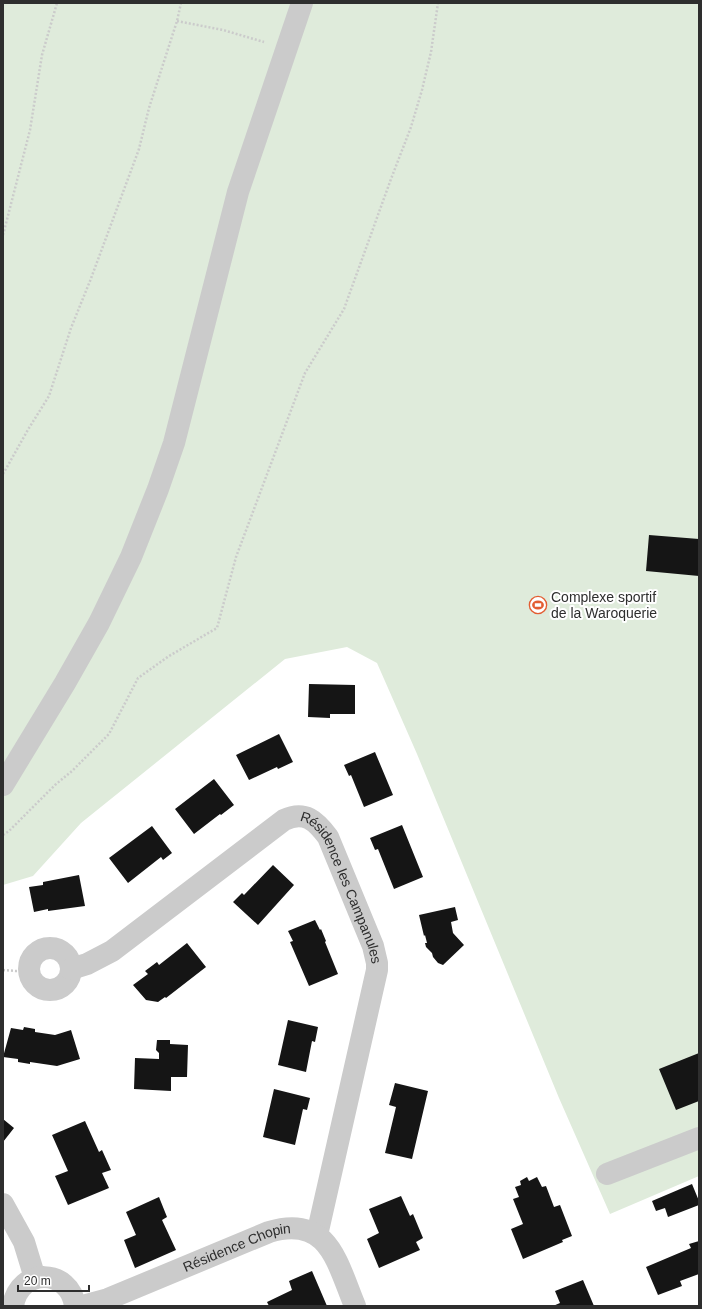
<svg xmlns="http://www.w3.org/2000/svg" width="702" height="1309" font-family="Helvetica,sans-serif">
	<style>
		.green { fill: #dfebdb }
		.building { fill: #151515 }
		.lines { fill: none; stroke-linecap: round; stroke-linejoin: round }
		.path { stroke: #cbcbcb; stroke-width: 2.5; stroke-dasharray: 2 2; stroke-linecap: butt }
		.minor { stroke: #cbcbcb; stroke-width: 22 }
		.labels { text-anchor: middle; stroke-width: 4; stroke-linejoin: round; paint-order: stroke }
		.poi-label { font-size: 14px; fill: #2e2e2e; stroke: #fff; text-anchor: start }
		.street-label { font-size: 14px; fill: #2e2e2e; stroke: #fff }
	</style>
	<rect width="100%" height="100%" fill="#fff"/>
	<!-- green -->
	<path class="green" d="M3,3H699V1176L610,1214L559,1098L417,754L377,663L347,647L285,659L81,823L33,876L3,885Z"/>
	<!-- building -->
	<path class="building" d="M649,535L699,539V576L646,571Z
		M309,684L355,685V714H330V718L308,717Z
		M279,734L293,762L278,769L277,767L249,780L236,755Z
		M375,752L393,795L364,807L351,775L349,776L344,765Z
		M214,779L234,805L221,815L220,814L194,834L175,809Z
		M402,825L423,877L394,889L378,849L375,850L370,838Z
		M152,826L172,853L163,860L161,857L128,883L109,858Z
		M273,865L294,885L258,925L233,902L242,893L244,895Z
		M79,875L85,906L48,911V909L34,912L29,887L43,885V882Z
		M455,907L458,920L451,922L453,933L464,945L443,965L438,963L433,957L432,953L426,947L425,943H427L425,935L424,936L419,915Z
		M315,920L320,930L321,929L326,941L325,942L338,974L309,986L290,942L293,941L288,931Z
		M187,943L206,967L166,998L165,997L158,1002L146,1000L133,985L148,974L145,971L157,962L159,965Z
		M288,1020L318,1027L315,1042L312,1041L306,1072L278,1065Z
		M24,1027L35,1029V1032L55,1035L71,1030L80,1059L57,1066L30,1062V1064L18,1062V1059L3,1057L11,1028L23,1030Z
		M157,1040H170V1044L188,1045L187,1077H171V1091L134,1089L135,1058L159,1059V1053L156,1050Z
		M699,1053V1101L676,1110L659,1069Z
		M395,1083L428,1091L412,1159L385,1153L396,1107L389,1105Z
		M274,1089L310,1098L307,1110L303,1109L295,1145L263,1137Z
		M3,1119L14,1128L3,1142Z
		M85,1121L99,1152L102,1150L111,1170L102,1173L109,1188L68,1205L55,1176L68,1171L52,1135Z
		M527,1177L529,1181L537,1177L542,1187L546,1186L554,1207L560,1205L572,1236L562,1240L563,1242L523,1259L511,1229L523,1224L513,1199L519,1197L515,1187L521,1185L520,1181Z
		M692,1184L699,1201V1205L668,1217L665,1208L656,1211L652,1201Z
		M401,1196L410,1216L413,1214L423,1238L416,1242L420,1250L379,1268L367,1239L379,1233L369,1209Z
		M159,1197L167,1217L162,1220L176,1250L135,1268L124,1240L136,1235L126,1212Z
		M699,1241V1274L680,1281L682,1286L658,1295L646,1267L691,1248L689,1244Z
		M312,1271L327,1306H269L267,1302L292,1290L289,1281Z
		M583,1280L594,1306H553L560,1303L555,1291Z"/>
	<g class="lines">
		<!-- path -->
		<path class="path" d="M177,21L223,30L264,42
			M3,235L30,130L42,55L57,3
			M3,474L29,428L49,396L71,328L90,281L139,149L149,108L177,21L181,3
			M3,835L9,831L55,785L72,771L109,734L138,678L169,656L217,628L236,557L305,373L344,309L391,179L411,127L422,90L431,52L438,3
			M3,970L16,971L29,970"/>
		<!-- minor -->
		<g class="minor">
			<path d="M3,785L65,683L99,623L131,557L158,489L174,443L238,192L302,3"/>
			<circle cx="50" cy="969" r="21"/>
			<path id="s1" d="M71,969L87,964L112,951L284,820C305,810 316,821 328,837L373,946L377,963V970L317,1235"/>
			<path d="M607,1174L699,1138"/>
			<path d="M3,1204L24,1242L35,1278"/>
			<path d="M13,1306C19,1267 70,1268 75,1306"/>
			<path id="s2" d="M82,1306L108,1299L269,1232C329,1214 337,1263 355,1306"/>
		</g>
	</g>
	<!-- icons -->
	<defs>
		<symbol id="stadium-ring" viewBox="-11 -11 22 22"><circle r="9.5" fill="#fff" stroke="#e35d32" stroke-width="1.5"/><path d="M0-5a6.5 5 0 1 0 0 10a6.5 5 0 1 0 0-10ZM-3.5-1.8h7v3.6h-7Z" fill="#e35d32"/></symbol>
	</defs>
	<g fill-rule="evenodd">
		<use href="#stadium-ring" x="528" y="595" width="20" height="20"/>
	</g>
	<g class="labels">
		<!-- poi labels -->
		<g class="poi-label">
			<text x="551" y="602">Complexe sportif<tspan x="551" dy="16">de la Waroquerie</tspan></text>
		</g>
		<!-- street labels -->
		<g class="street-label">
			<text dy="5" stroke="none"><textPath href="#s1" startOffset="364">Résidence les Campanules</textPath></text>
			<text dy="5" stroke="none"><textPath href="#s2" startOffset="166">Résidence Chopin</textPath></text>
		</g>
	</g>
	<!-- border -->
	<rect width="702" height="1309" fill="none" stroke="#2e2e2e" stroke-width="8"/>
	<!-- scale -->
	<path d="M18 1285v6h71v-6" fill="none" stroke="#2e2e2e" stroke-width="2"/>
	<text x="24" y="1285" font-size="12" fill="#2e2e2e" stroke="#ffffff" stroke-width="3" paint-order="stroke">20 m</text>
</svg>
